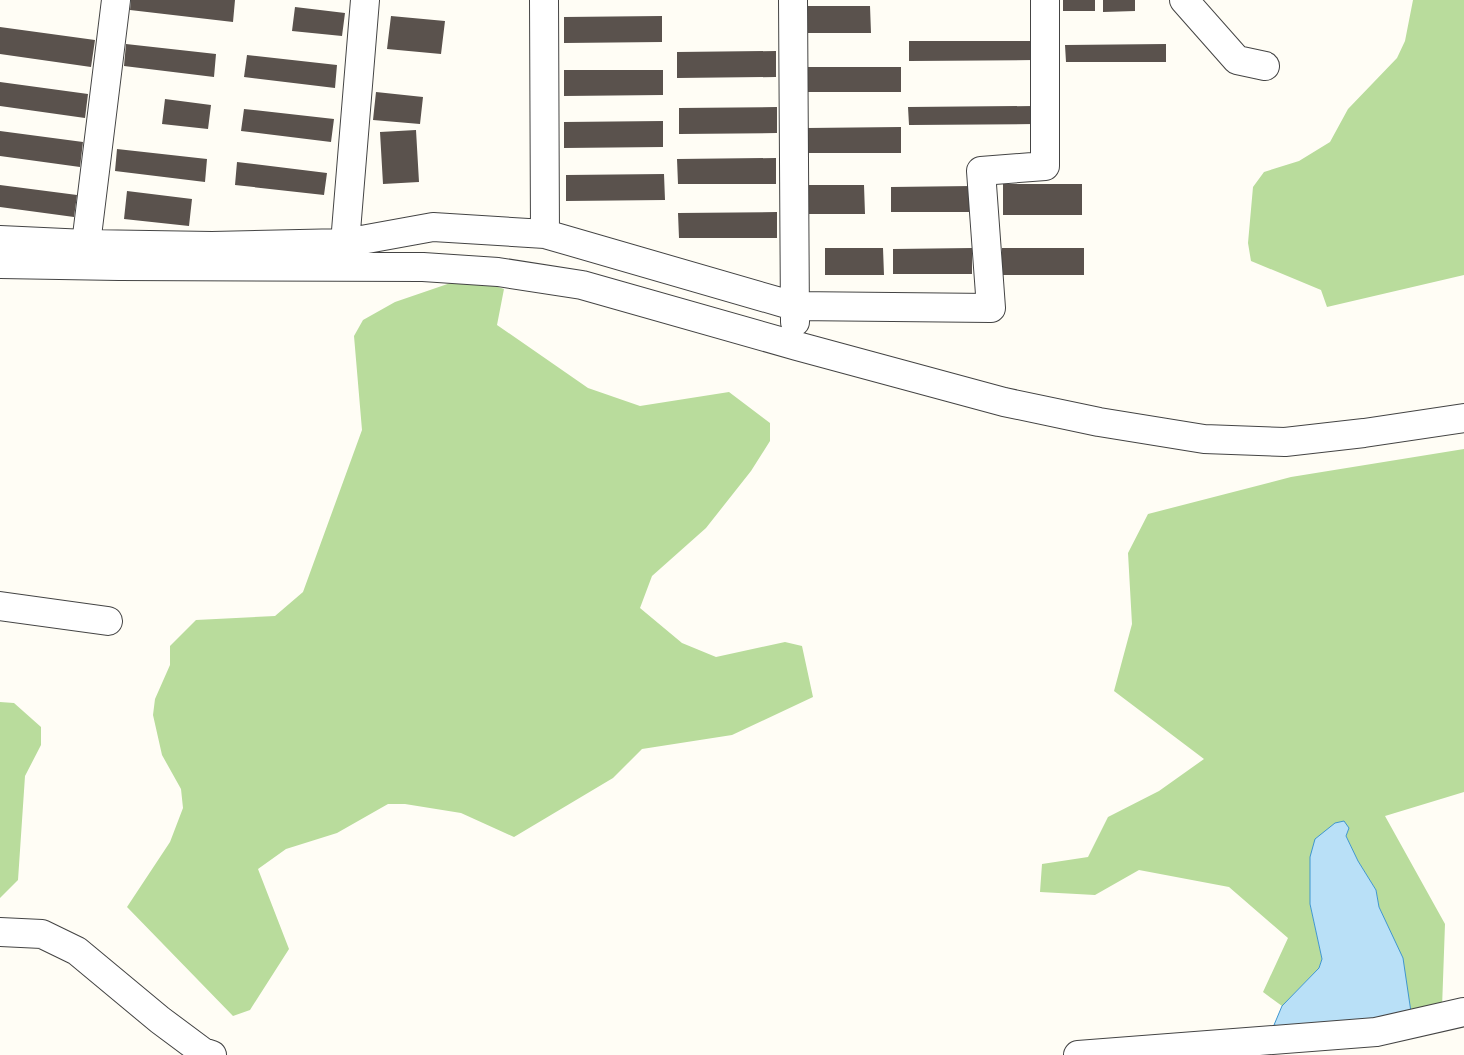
<svg xmlns="http://www.w3.org/2000/svg" width="1464" height="1055" font-family="Spectral,serif">
	<style>
		.forest { fill: #b9dc9c }
		.water { fill: #b9e0f7; stroke: #3f96cf }
		.building { fill: #5a524d }
		.lines { fill: none; stroke-linecap: round; stroke-linejoin: round }
		.minor-casing { stroke: #444; stroke-width: 30 }
		.minor { stroke: #fff; stroke-width: 28 }
	</style>
	<rect width="100%" height="100%" fill="#fffdf5"/>
	<!-- forest -->
	<path class="forest" d="M1413,0H1464V275L1327,307L1321,290L1251,261L1248,243L1253,187L1264,172L1299,161L1330,142L1348,109L1397,58L1405,41Z
		M468,277L504,289L497,325L588,388L640,406L729,392L770,423V441L751,471L706,528L652,576L640,608L682,643L716,657L785,642L802,646L813,697L732,735L642,749L613,778L514,837L461,813L405,804H388L337,833L286,849L258,869L289,949L250,1010L233,1016L127,907L170,842L183,808L181,789L162,755L153,715L155,699L170,665V646L196,620L275,616L303,592L362,430L354,336L363,320L395,302Z
		M1464,449V792L1385,816L1445,924L1442,1008L1411,1012L1402,958L1379,907L1376,890L1358,861L1346,836L1349,828L1310,904L1322,959L1319,968L1282,1006L1263,992L1288,938L1229,887L1139,870L1095,895L1040,892L1042,864L1088,857L1108,817L1159,791L1204,759L1114,691L1132,624L1128,553L1148,514L1291,477Z
		M0,702L14,703L41,727V745L25,776L18,880L0,898Z"/>
	<!-- water -->
	<path class="water" d="M1344,821L1349,828L1346,836L1358,861L1376,890L1379,907L1403,958L1411,1012L1397,1017L1293,1029L1274,1025L1282,1006L1319,968L1322,959L1310,904V857L1315,839L1335,823Z"/>
	<!-- building -->
	<path class="building" d="M131,0H235L233,22L130,10Z
		M1063,0H1095V11H1063Z
		M1103,0H1135V11L1103,12Z
		M806,6H870L871,33H806Z
		M295,7L345,13L342,36L292,31Z
		M391,16L445,21L441,54L387,49Z
		M662,16V42L564,43V17Z
		M0,27L95,40L91,67L0,54Z
		M909,41H1034V60L909,61Z
		M126,44L216,54L214,77L124,66Z
		M1166,44V62H1066L1065,45Z
		M776,51V77L677,78V52Z
		M247,55L337,65L335,88L244,77Z
		M807,67H901V92H807Z
		M564,70H663V95L564,96Z
		M0,82L88,94L85,118L0,106Z
		M376,92L423,97L420,124L373,120Z
		M165,99L211,105L208,129L162,124Z
		M1033,106L1034,124L909,125L908,107Z
		M777,107V133L679,134V108Z
		M244,109L334,119L331,142L241,131Z
		M663,121V147L564,148V122Z
		M901,127V153H808L807,128Z
		M416,130L419,182L383,184L380,132Z
		M0,131L83,142L80,167L0,156Z
		M117,149L207,159L205,182L115,171Z
		M776,158V184H678L677,159Z
		M237,162L327,173L324,195L235,185Z
		M664,174L665,200L566,201V175Z
		M1003,184H1082V215H1003Z
		M0,185L77,195L74,217L0,207Z
		M807,185H864L865,214H807Z
		M972,186V212H891V187Z
		M127,191L192,199L189,226L124,219Z
		M777,212V238H679L678,213Z
		M825,248H883L884,275H825Z
		M972,248V274H893V249Z
		M1002,248H1084V275H1002Z"/>
	<g class="lines">
		<defs>
			<path id="minor" d="M544,0L545,234
				M793,0L795,322
				M1184,0L1237,60L1265,66
				M0,240L86,244L212,246L345,243L433,227L545,234L794,306L991,308L981,171L1045,166V0
				M345,243L365,0
				M86,244L116,0
				M0,264L119,266L423,267L498,272L582,285L797,346L1004,402L1099,422L1204,439L1285,442L1364,433L1464,418
				M0,606L108,621
				M0,932L42,934L77,951L160,1020L203,1052L212,1055
				M1078,1055L1376,1032L1464,1012"/>
		</defs>
		<!-- minor casing -->
		<use href="#minor" class="minor-casing"/>
		<!-- minor -->
		<use href="#minor" class="minor"/>
	</g>
</svg>
